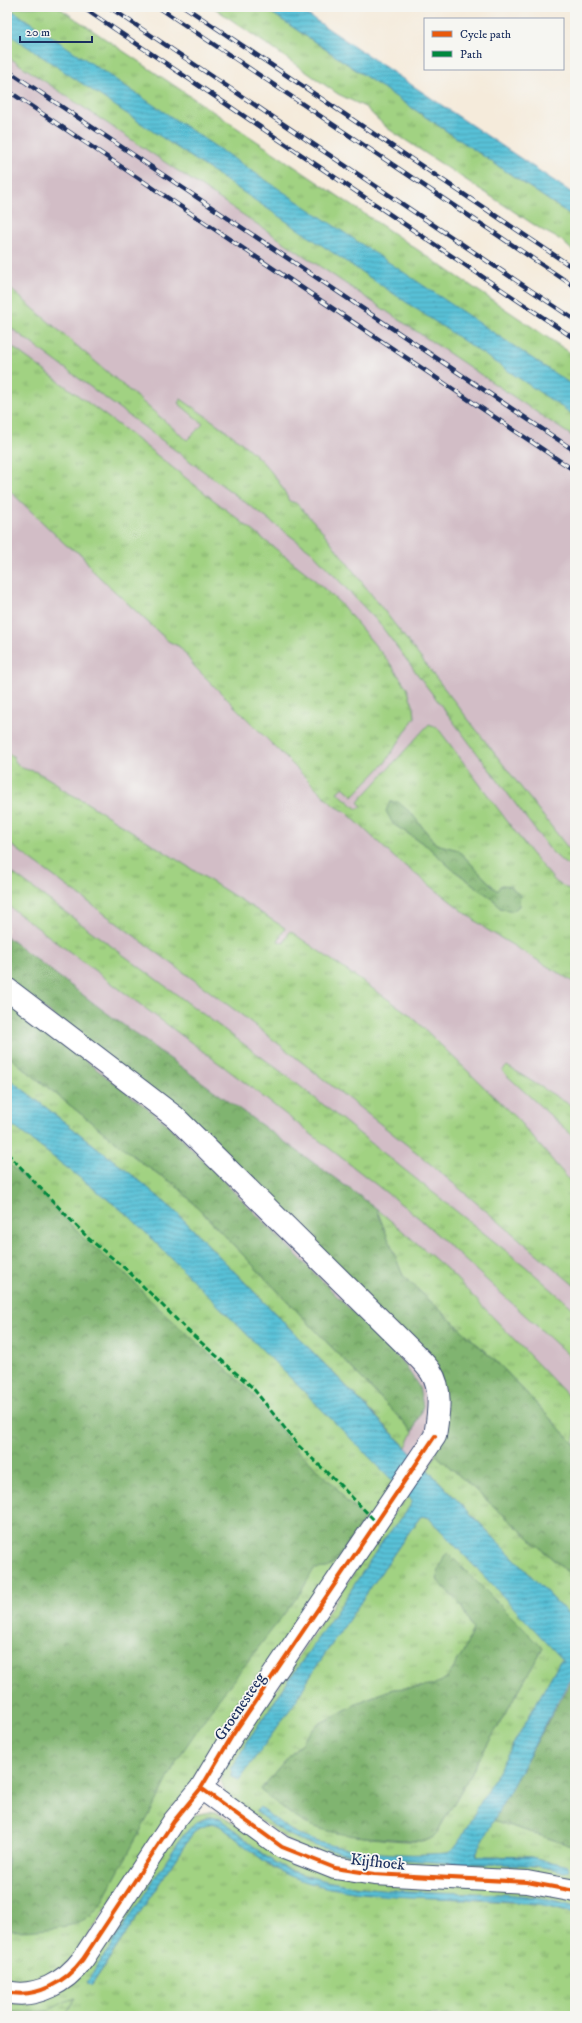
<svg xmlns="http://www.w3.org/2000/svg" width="582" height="2023" font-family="'IM FELL DW Pica',serif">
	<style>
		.railway { fill: #d2bdc6 }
		.grass { fill: url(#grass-tufts); stroke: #5e8070; fill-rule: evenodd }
		.forest { fill: url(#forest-crowns); stroke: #4e7267 }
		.wetland { fill: url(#wetland-marsh); stroke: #5e8070 }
		.water { fill: url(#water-rules); stroke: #3a789a }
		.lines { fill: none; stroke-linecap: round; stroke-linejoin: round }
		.minor-casing { stroke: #3c4b71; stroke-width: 24 }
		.minor { stroke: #fff; stroke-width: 22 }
		.rail-casing { stroke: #1b2f5e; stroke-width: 4.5 }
		.rail { stroke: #f6f6f2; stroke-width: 3; stroke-dasharray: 9; stroke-linecap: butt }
		.quiet { stroke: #00873e; stroke-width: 3; stroke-dasharray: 6 3; stroke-linecap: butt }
		.cycleway-casing { stroke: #f6f6f2; stroke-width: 6 }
		.cycleway { stroke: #e8590c; stroke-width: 4 }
		.labels { text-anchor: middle; stroke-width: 3.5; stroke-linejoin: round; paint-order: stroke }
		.street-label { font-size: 16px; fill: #1b2f5e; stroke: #f6f6f2 }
	</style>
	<defs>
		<pattern id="grass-tufts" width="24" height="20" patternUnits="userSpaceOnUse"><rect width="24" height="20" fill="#a1d282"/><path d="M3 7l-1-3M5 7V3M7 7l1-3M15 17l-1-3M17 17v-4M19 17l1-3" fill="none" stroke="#82ab6e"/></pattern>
		<pattern id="forest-crowns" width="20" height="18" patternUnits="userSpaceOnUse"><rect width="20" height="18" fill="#80b470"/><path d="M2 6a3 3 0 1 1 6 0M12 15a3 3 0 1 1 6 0" fill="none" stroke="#68935f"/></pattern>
		<pattern id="wetland-marsh" width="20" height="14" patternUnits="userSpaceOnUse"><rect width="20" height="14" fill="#a1d282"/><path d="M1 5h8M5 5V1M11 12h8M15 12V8" fill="none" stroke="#82ab6e"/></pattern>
		<pattern id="water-rules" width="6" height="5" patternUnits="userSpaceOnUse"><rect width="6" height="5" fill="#59c1d7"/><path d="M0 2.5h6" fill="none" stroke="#499db2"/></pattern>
	</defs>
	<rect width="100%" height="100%" fill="#f6f6f2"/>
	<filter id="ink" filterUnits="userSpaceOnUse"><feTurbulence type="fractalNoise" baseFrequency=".025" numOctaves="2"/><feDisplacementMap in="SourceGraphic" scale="8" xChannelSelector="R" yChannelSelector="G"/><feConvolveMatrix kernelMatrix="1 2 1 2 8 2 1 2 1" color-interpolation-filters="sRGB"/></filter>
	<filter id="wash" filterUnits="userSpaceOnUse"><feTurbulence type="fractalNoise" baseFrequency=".012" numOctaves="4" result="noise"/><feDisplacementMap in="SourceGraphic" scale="16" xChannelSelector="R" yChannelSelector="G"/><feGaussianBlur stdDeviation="0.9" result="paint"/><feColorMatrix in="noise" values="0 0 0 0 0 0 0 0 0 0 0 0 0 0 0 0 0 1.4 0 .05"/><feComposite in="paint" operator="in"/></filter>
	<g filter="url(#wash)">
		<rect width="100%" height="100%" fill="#f5ebdb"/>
		<!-- railway -->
		<path class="railway" d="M7,17L575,398V1648L7,1101Z"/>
		<!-- grass -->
		<path class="grass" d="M7,7H58L575,356V438L7,56Z
			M213,7H263L575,218V253L561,240L542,230L387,128L365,107L338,94Z
			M7,286L187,440L203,424L178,403L181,399C218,425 271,457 289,501L296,503L320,528L575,857V869L564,863L551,851L378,622L312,552L7,325Z
			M7,343L125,430L309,575L341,604L389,662L407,688L414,708L415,717L385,763L353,796L343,787L337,792L357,809L362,807L358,802L429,724L437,727L531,853L556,882L575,893V983L486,929L395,858L346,812L333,805L194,666L180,647L168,641L94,572L82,555L66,545L8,489ZM411,813L436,844L458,850L497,891L501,885L510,886L520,895L500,908L494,900L452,869L427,846L393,824Z
			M7,753L13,756C17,768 23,769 34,771C42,774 52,781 59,785V788L84,801L285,928L278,941L284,943L290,931L409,1014L518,1120L571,1182L575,1196V1286L416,1152L243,1016L7,842Z
			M7,869L291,1079L525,1266L575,1310V1361L419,1218L244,1082L7,905Z
			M7,1055L146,1166L177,1186L413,1432L406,1447L176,1212L141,1182L7,1077Z
			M507,1066L575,1108V1138L502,1071Z
			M7,1121L129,1216L395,1482L375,1515L63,1972L30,1984L7,1982Z
			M376,1208L449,1271L575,1403V1445L501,1366L403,1276Z
			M435,1454L575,1579V1621L428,1470Z
			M408,1496L413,1501L405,1514L384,1539L349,1593L250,1737L231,1777L239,1779L296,1701L310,1676L404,1539L421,1516L428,1517L565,1661H560L455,1849L448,1853C402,1857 333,1854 292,1831C280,1824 270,1816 260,1807L256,1811C298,1851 354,1857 409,1860C434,1862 458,1864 482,1864C509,1865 539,1863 564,1872L568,1866L531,1857L477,1856V1849L493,1820L575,1847V1882L375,1868L303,1851L227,1797L221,1781V1772L400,1504L401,1506ZM436,1579L543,1648L435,1836C432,1837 430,1840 427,1840C408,1845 325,1833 307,1824C290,1815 275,1801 260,1790L317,1725L366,1699L393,1689L431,1686L447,1678L463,1652L473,1629L460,1604Z
			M209,1812L217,1813L279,1852L575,1897V1906C538,1894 502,1894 464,1893C406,1891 344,1891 290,1870C264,1860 243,1835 221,1819C200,1814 192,1825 180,1840L87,1983L92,1985L194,1831L211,1823L219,1825L273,1868L320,1885L353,1892L540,1904L575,1913V2016H64L75,1998L48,2011L7,2012V2003H27L45,1999L188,1818L194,1815Z"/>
		<!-- forest -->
		<path class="forest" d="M390,802H398L411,813L436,844L458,850L497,891L501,885L510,886L520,895L519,906L513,911L500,908L494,900L452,869L427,846L393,824L386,811Z
			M7,937L104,1011L376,1208L403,1276L501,1366L575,1445V1579L435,1454L439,1386L168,1104L7,980Z
			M7,1000L165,1122L405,1365L419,1387L423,1406L413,1432L177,1186L146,1166L7,1055Z
			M7,1162L40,1192L86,1241L126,1274L150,1300L249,1390L297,1450L336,1487L345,1500L365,1518L334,1563L327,1568L314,1569L301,1592L212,1708L177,1760L160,1795L99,1907C94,1912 90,1917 85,1920C73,1928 21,1933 7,1930Z
			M448,1553L543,1648L435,1836L428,1840L418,1841C386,1838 336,1838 307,1824C289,1815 275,1801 260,1790L317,1725L366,1699L393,1689L431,1686L447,1678L463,1652L473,1629L460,1604L436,1579L444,1556Z
			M573,1677H575V1847L493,1820Z"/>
		<!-- wetland -->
		<path class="wetland" d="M76,1998L64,2016H7V2012L48,2011L66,2001Z"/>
		<!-- water -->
		<path class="water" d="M7,7L575,387V416L7,33Z
			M263,7H296L575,195V218Z
			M7,1077L141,1182L176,1212L575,1621V1677L569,1681L476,1853L477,1856L531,1857L568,1866L569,1871L564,1872C539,1863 509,1865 482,1864C458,1864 434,1862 409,1860C354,1857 298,1851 256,1811L260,1807C270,1815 280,1824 292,1831C332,1853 403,1857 448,1853L455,1848L560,1661H564L428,1517L421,1516L404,1539L310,1676L296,1701L239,1780L231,1777L232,1768L250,1737L349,1593L384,1539L405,1514L413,1501L129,1216L7,1121Z
			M211,1817L221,1819C243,1835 264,1860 289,1870C344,1891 406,1891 464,1893C502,1894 538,1894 575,1906V1913C547,1903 518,1902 488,1900C429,1897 342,1899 288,1875C262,1863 242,1842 219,1825L211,1823L194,1831L91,1986L87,1982L180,1840C189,1828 196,1821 211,1817Z"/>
	</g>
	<g filter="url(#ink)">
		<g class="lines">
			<defs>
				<path id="minor" d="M7,989L175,1117L416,1355C421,1360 427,1366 431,1372C443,1390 438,1416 435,1436L232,1736L201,1788L174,1821L83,1959C66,1982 36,1999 7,1992
					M201,1788L282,1847L335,1868L374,1874L527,1882L575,1891"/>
			</defs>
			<!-- minor casing -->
			<use href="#minor" class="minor-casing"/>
			<!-- minor -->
			<use href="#minor" class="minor"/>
			<defs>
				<path id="rail" d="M82,7L575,339
					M109,7L575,320
					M158,7L575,287
					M185,7L575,269
					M7,70L575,451
					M7,90L575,471"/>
			</defs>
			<!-- rail casing -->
			<use href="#rail" class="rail-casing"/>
			<!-- rail -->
			<use href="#rail" class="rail"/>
			<!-- quiet -->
			<path class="quiet" d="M7,1153L88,1238L127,1270L187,1330L252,1387L299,1446L339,1484L377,1523"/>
			<defs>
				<path id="cycleway" d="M201,1788L282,1847L335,1868L374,1874L527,1882L575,1891
					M7,1992C36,1999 66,1982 83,1959L174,1821L201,1788L232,1736L435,1436"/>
			</defs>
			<!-- cycleway casing -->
			<use href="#cycleway" class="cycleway-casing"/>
			<!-- cycleway -->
			<use href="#cycleway" class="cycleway"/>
		</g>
	</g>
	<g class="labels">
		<!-- street labels -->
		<g class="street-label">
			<text transform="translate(239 1706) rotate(-56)" y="6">Groenesteeg</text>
			<text transform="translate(378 1861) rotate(6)" y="6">Kijfhoek</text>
		</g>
	</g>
	<!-- margin -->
	<rect width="582" height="2023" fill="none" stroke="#f6f6f2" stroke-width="24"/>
	<!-- legend -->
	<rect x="424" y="18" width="140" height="52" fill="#f6f6f2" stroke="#9ea6b7"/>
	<rect x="432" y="31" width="20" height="6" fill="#e8590c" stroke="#9ea6b7"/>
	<text x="460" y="38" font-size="12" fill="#1b2f5e">Cycle path</text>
	<rect x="432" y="51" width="20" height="6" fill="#00873e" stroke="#9ea6b7"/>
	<text x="460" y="58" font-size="12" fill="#1b2f5e">Path</text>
	<!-- scale -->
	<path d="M20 36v6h72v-6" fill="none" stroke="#1b2f5e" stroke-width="2"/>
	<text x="26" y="36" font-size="12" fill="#1b2f5e" stroke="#f6f6f2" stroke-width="3" paint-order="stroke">20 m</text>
</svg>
